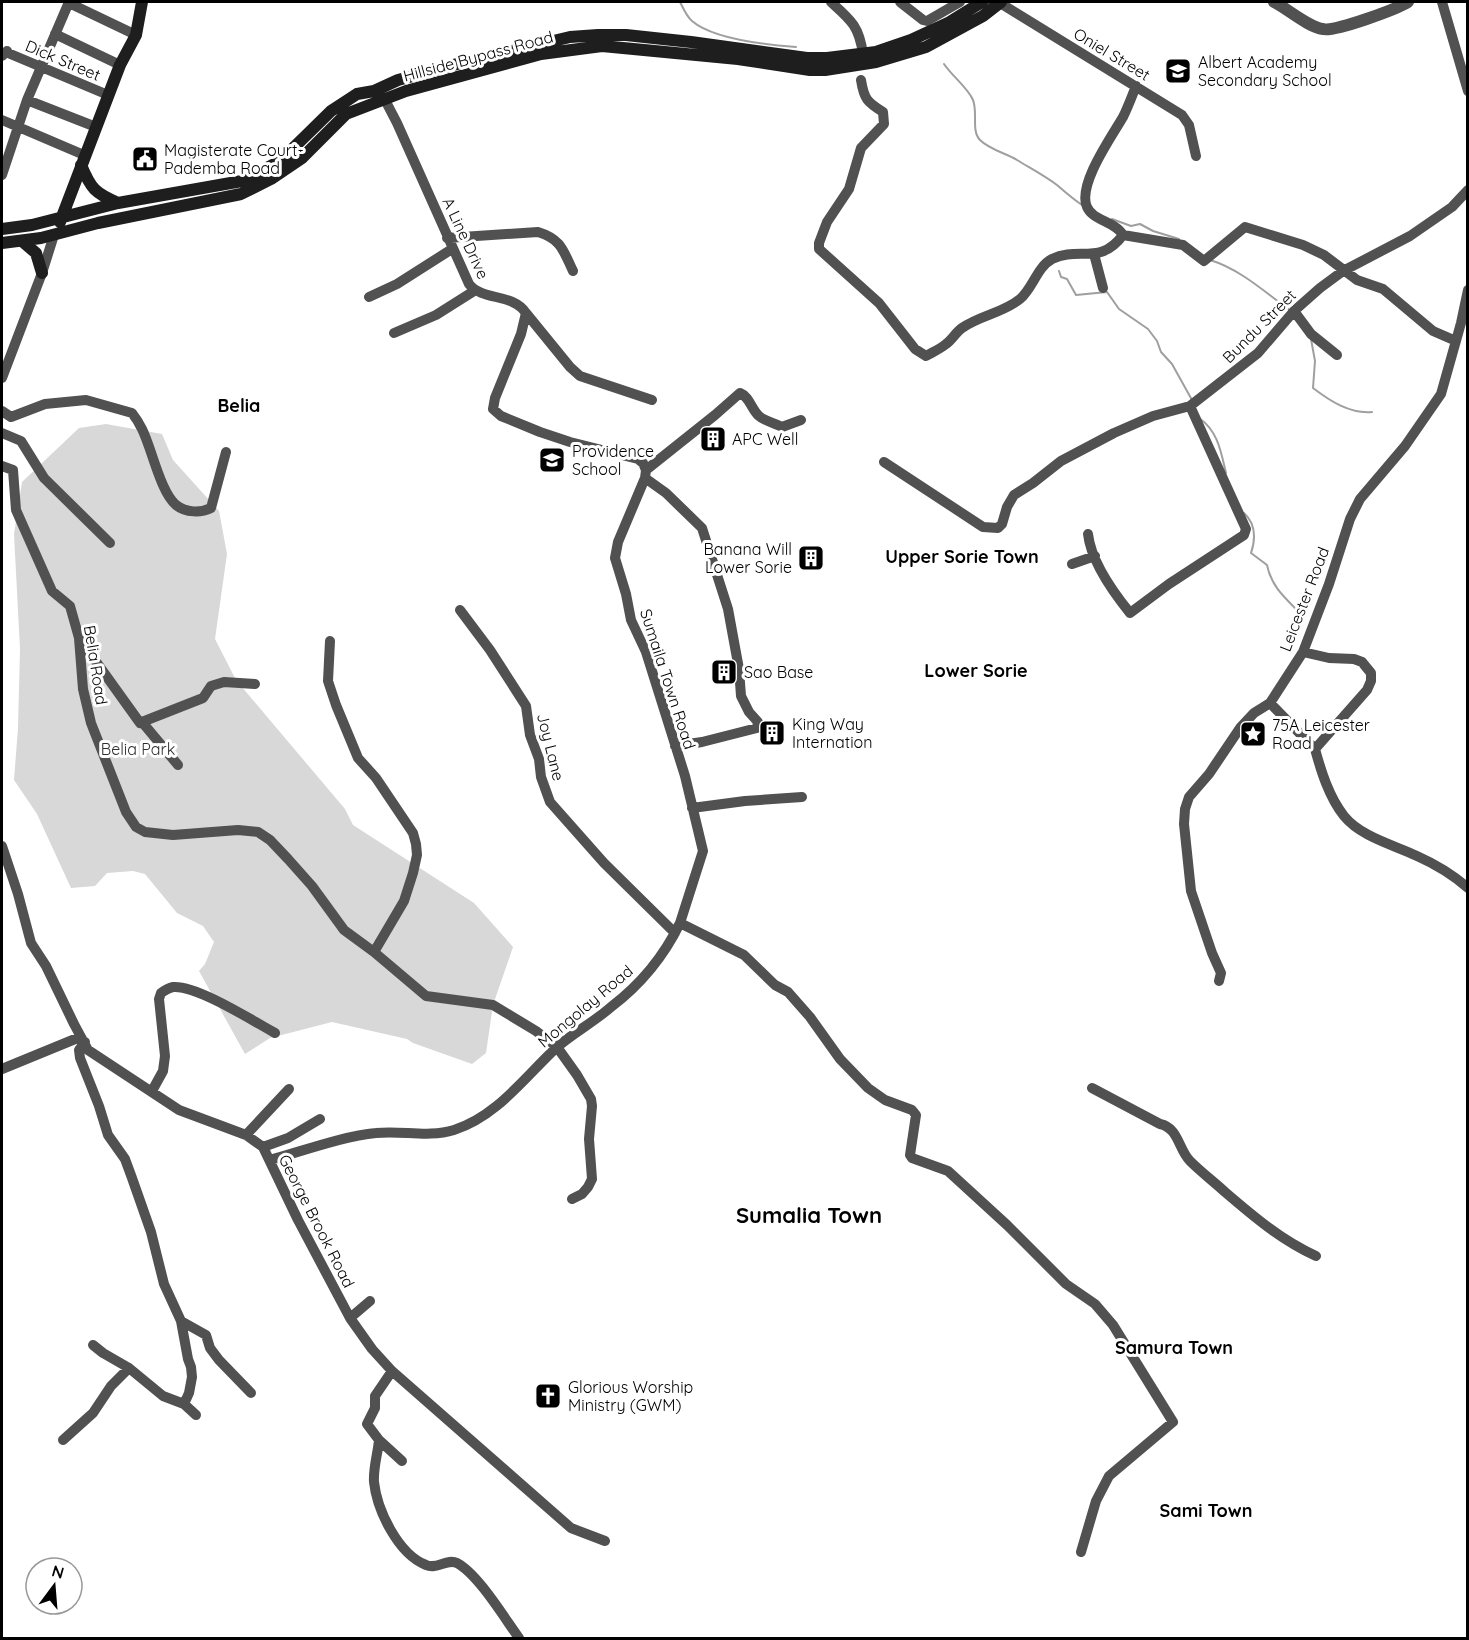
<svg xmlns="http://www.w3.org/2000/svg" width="1469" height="1640" font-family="Quicksand,sans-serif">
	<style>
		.green { fill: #d8d8d8 }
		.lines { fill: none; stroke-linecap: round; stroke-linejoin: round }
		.stream { stroke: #9f9f9f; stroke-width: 2 }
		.minor { stroke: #515151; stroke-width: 10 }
		.tertiary { stroke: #515151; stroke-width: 12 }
		.secondary { stroke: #1e1e1e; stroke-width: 12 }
		.labels { text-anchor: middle; stroke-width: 6; stroke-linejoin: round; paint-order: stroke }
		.street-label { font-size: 16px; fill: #000; stroke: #fff }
		.poi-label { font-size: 16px; fill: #000; stroke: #fff; text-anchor: start }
		.park-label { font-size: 16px; fill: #2f2f2f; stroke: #fff }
		.neighbourhood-label { font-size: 18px; font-weight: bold; fill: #000; stroke: #fff }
		.district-label { font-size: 22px; font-weight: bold; fill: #000; stroke: #fff }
	</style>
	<rect width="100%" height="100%" fill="#fff"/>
	<!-- green -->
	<path class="green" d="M106,424L162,434L173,460L219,511L227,554L215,639L236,680L345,809L353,825L474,903L513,947L493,1005L486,1053L472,1064L413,1043L407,1039L332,1022L270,1038L245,1054L199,971L205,964L214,942L203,926L177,913L145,874L133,871L107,873L95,886L71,888L37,814L14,780L18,728L20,649L14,534L22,482L79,428Z"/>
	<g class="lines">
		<!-- stream -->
		<path class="stream" d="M680,2C683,8 687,17 692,21C713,39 769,45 796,47
			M944,64C952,76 968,88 973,100C978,112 971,131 980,140C990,150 1006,153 1017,160C1030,168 1045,176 1057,185C1065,192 1073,199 1082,205
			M1112,219L1131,226L1140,224L1153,231L1179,239
			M1210,260C1240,269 1266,293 1291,311
			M1059,271L1061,277L1067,279L1076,295L1107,292L1119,309L1148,329L1157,341L1161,352L1172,364L1192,400
			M1311,339L1315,361L1313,388C1330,401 1350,414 1372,412
			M1199,418C1218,431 1221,452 1226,473
			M1244,513C1256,524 1256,538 1251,553L1267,565C1271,585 1283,596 1297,610"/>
		<!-- minor -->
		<path class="minor" d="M831,2C851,20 859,26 863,54
			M900,2L923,20L927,21L960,2
			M986,2L1000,3L1182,115L1189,125L1196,156
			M1442,2L1468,91
			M69,3L136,35
			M55,34L120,65
			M2,56L7,51L8,53L108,95
			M861,80C864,99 867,102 883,112L884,124L861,148L849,189L827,222L819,243V249L879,303L915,349L926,356C933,352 940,349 946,344C952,340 956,332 962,328C981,315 1003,313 1020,299C1033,288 1037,267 1052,259C1079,246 1100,266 1123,235
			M1136,86C1132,96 1128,107 1123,117C1112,136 1077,185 1087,207C1093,221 1115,221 1123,235L1183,245L1204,261L1245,227L1303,245L1324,255L1357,280L1383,289L1433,331L1456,341
			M379,95L384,98L397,123L469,284C482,301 513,293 526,313L521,334L495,398L493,409L501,416L540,432L570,442L638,459L643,463L646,470
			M27,100L96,127
			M2,120L84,155
			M2,175L27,100L69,2
			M447,238L538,232C561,239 563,250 573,271
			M1094,254L1103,288
			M369,297L397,284L452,249
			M1294,311L1311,334L1337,355
			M526,313L570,367L580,376L652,400
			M394,333L436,315L474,291
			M2,378L42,273L54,235
			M2,411L11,417L45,404L86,400L132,413C136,418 139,423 142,429C152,449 160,491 176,505C186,513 201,513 211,508L226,452
			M2,433L21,441L44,478L110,543
			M884,462L983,527L998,528L1002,524L1007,507L1014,495L1033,483L1061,461L1114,433L1153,416L1190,406L1258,353L1294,311L1320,288L1343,271L1410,236L1452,207L1468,190
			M2,466L13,470L16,510L52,591L70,606L79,638L83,689L91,723L126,812L136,827L145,832L173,835L238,830L258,832L270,840L288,859L312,886L344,930L374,952L426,996L493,1005L536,1031L557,1047L577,1075L591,1099L592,1106L589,1139L592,1179L588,1187L582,1194L572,1199
			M646,470L715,415L740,393C750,397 751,409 759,416C764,421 775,423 782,427L801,420
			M645,478L666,493L702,528L728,609L739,669L741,696L749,712L758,722L757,728L702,742L675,746
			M1088,534C1091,561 1113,592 1130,613L1169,584L1244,535L1246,529L1190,406
			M1072,564L1095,556
			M460,610L490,650L526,706L530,735L539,759L541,777L550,802L604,863L675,933
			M79,638L140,723L142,722L178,765
			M330,641L328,681L336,705L358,758L376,778L413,833L416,844L417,855L413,873L404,901L374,952
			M1303,652L1329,658L1354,659L1362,662L1371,673V681L1367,690L1315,749C1321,771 1329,797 1344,816C1361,837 1394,845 1417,856C1435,864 1452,874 1468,888
			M1270,703L1315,749
			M142,722L203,698L211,686L224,682L255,684
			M692,808L745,801L802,797
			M2,846L18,894L31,943L46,966L74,1024L88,1050L179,1110L246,1135L263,1147L298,1220L350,1318L372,1349L392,1371L571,1528L605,1541
			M680,923L744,955L775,985L788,992L810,1017L840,1059L868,1088L885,1100L912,1110L916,1115L910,1155L912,1158L948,1171L1007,1225L1066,1284L1095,1304L1113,1325L1173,1422L1109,1476L1096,1501L1081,1552
			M1219,981L1221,973L1212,953L1191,891L1184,824L1185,809L1189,797L1209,774L1240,728L1254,713L1270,703L1303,652L1329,584L1350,519L1360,499L1405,446L1441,394L1461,323L1468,290
			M85,1042L79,1050L80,1058L99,1106L108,1135L125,1159L132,1178L151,1232L164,1284L181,1321L188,1359L191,1367L192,1377L189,1393L184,1404
			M2,1069L80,1037
			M1092,1088L1160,1124C1179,1128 1178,1149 1190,1161C1201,1172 1213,1181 1225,1192C1253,1216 1281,1240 1316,1256
			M152,1091L163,1071L165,1056L159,999L161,993C165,990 168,988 173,987C197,985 253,1021 275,1033
			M246,1135L289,1089
			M263,1147L288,1138L320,1119
			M270,1160C303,1151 343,1136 376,1133C402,1130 428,1138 454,1130C497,1116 524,1078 556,1048C573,1033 594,1022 611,1007C640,985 664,956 680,923L703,851L685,776L646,652L631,620L626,594L615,558L618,542L645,478L646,470
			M350,1318L370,1301
			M181,1321L206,1335L210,1348L219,1360L251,1393
			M93,1345L103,1353L129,1368L163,1396L184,1404L196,1415
			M392,1371L375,1396V1408L367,1424L379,1440L402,1461
			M63,1440L93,1413L111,1386L129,1368
			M379,1440C378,1453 373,1468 374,1482C377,1510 398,1554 426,1565C437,1570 447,1558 457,1563C478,1574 505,1619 519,1638"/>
		<!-- tertiary -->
		<path class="tertiary" d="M1274,2C1288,9 1308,27 1323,29C1335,32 1397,9 1408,2"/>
		<!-- secondary -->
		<path class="secondary" d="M81,165C91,189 95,193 118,203
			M60,222L120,65L136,35L142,2
			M2,229L32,225L118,203L242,181L280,161L331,111L357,94L374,91L398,80L457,64L570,37L598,35H626L691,42L807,58H827L876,52L911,40L948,23L982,2
			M22,241L36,253L42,273
			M2,243L41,238L98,223L241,194L271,179L302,158L346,114L406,91L541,54L602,46L738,59L810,70H825L876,62L926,47L983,16L1001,2"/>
	</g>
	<!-- icons -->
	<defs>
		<symbol id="school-square" viewBox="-11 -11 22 22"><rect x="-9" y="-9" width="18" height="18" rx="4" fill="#000" stroke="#fff"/><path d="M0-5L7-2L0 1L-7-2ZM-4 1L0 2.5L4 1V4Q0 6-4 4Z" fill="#fff"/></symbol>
		<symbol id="civic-square" viewBox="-11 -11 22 22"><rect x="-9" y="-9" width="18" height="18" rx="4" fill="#000" stroke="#fff"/><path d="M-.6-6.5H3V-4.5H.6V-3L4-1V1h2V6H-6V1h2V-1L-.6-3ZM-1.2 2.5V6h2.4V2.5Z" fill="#fff"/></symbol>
		<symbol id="building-square" viewBox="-11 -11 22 22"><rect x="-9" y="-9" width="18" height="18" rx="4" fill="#000" stroke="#fff"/><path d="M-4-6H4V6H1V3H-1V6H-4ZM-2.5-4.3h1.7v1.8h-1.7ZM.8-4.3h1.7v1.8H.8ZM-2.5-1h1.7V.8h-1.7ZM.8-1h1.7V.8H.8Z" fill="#fff"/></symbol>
		<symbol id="sight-square" viewBox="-11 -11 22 22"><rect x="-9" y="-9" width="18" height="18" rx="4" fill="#000" stroke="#fff"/><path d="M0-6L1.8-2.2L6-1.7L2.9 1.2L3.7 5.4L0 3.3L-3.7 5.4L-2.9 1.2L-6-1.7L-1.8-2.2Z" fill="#fff"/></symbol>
		<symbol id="church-square" viewBox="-11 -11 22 22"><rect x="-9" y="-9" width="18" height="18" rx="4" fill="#000" stroke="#fff"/><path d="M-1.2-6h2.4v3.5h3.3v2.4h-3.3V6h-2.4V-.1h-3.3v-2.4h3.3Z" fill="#fff"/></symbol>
	</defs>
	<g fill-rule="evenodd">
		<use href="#school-square" x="1163" y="56" width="30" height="30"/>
		<use href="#civic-square" x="130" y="144" width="30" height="30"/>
		<use href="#building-square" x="698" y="424" width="30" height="30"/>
		<use href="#school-square" x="537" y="445" width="30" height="30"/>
		<use href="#building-square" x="796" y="543" width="30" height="30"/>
		<use href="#building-square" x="709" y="657" width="30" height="30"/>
		<use href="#building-square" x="757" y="718" width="30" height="30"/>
		<use href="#sight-square" x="1238" y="719" width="30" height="30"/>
		<use href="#church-square" x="533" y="1381" width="30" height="30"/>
	</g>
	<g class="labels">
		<!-- street labels -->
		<g class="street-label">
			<text transform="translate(1112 54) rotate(31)" y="6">Oniel Street</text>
			<text transform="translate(478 56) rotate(-15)" y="6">Hillside Bypass Road</text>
			<text transform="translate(63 60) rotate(23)" y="6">Dick Street</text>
			<text transform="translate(466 238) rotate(65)" y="6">A Line Drive</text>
			<text transform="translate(1259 326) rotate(-45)" y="6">Bundu Street</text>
			<text transform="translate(1304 599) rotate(-69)" y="6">Leicester Road</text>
			<text transform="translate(96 665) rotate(81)" y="6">Belia Road</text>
			<text transform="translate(668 679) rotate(72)" y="6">Sumaila Town Road</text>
			<text transform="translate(551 747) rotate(76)" y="6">Joy Lane</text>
			<text transform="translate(585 1006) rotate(-40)" y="6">Mongolay Road</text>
			<text transform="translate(317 1221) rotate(63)" y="6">George Brook Road</text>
		</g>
		<!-- poi labels -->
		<g class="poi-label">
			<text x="1198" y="68">Albert Academy<tspan x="1198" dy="18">Secondary School</tspan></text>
			<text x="164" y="156">Magisterate Court-<tspan x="164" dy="18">Pademba Road</tspan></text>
			<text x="732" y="445">APC Well</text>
			<text x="572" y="457">Providence<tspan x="572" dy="18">School</tspan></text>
			<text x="792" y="555" text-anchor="end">Banana Will<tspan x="792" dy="18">Lower Sorie</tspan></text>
			<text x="744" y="678">Sao Base</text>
			<text x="792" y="730">King Way<tspan x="792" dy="18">Internation</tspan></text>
			<text x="1272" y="731">75A Leicester<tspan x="1272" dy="18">Road</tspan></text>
			<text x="568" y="1393">Glorious Worship<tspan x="568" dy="18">Ministry (GWM)</tspan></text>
		</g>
		<!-- park labels -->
		<g class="park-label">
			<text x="138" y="755">Belia Park</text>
		</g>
		<!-- neighbourhood labels -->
		<g class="neighbourhood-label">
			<text x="239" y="412">Belia</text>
			<text x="962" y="563">Upper Sorie Town</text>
			<text x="976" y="677">Lower Sorie</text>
			<text x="1174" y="1354">Samura Town</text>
			<text x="1206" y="1517">Sami Town</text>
		</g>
		<!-- district labels -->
		<g class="district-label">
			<text x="809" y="1223">Sumalia Town</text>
		</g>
	</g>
	<!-- border -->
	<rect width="1469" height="1640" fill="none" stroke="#000000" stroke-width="6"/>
	<!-- north arrow -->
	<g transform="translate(54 1586) rotate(16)"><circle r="28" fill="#ffffff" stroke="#999999" stroke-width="1.5"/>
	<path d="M0-4.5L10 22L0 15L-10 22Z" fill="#000000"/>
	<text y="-9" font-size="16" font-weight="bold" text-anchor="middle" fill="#000000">N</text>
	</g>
</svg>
